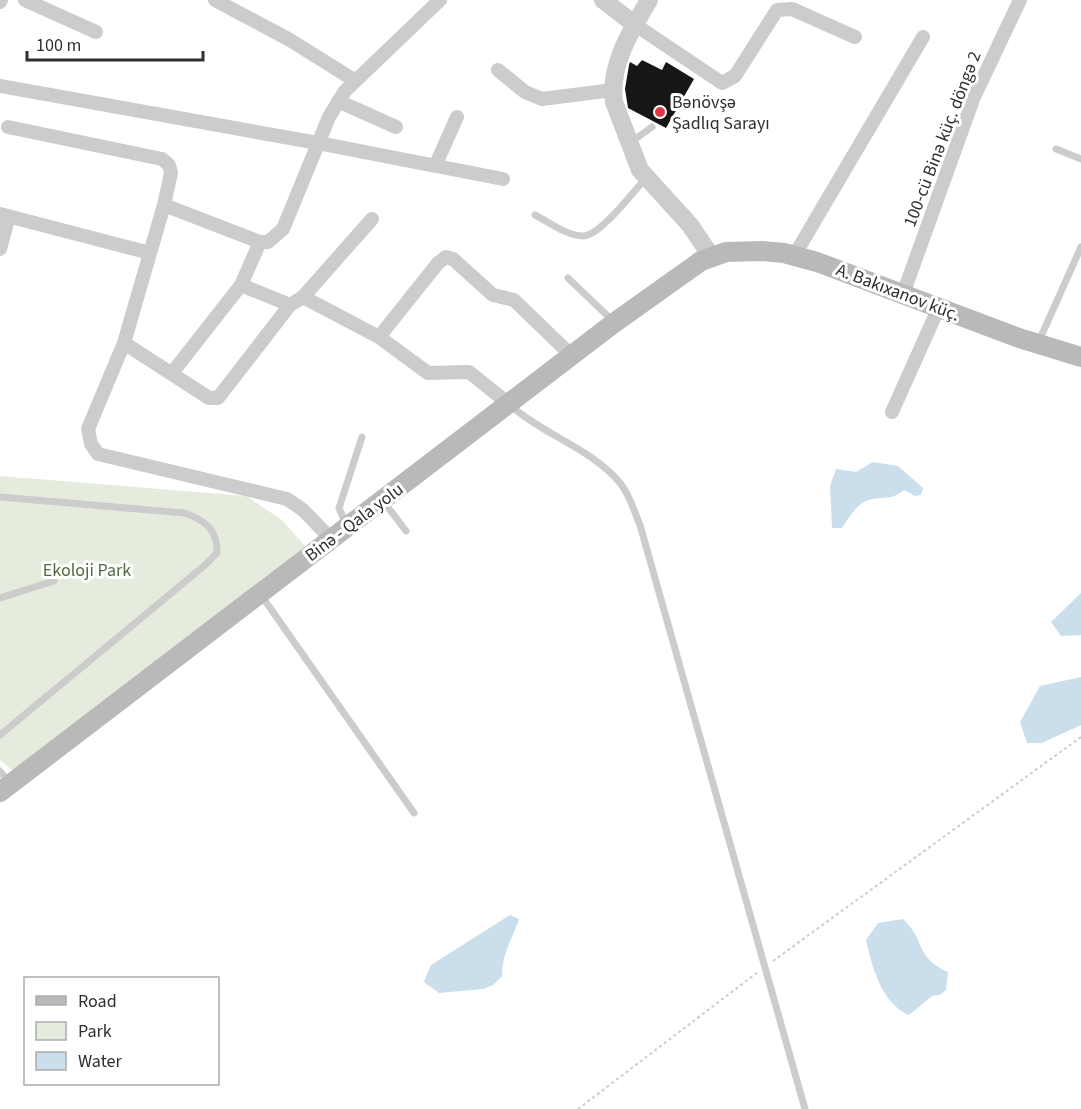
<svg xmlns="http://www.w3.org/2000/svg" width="1081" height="1109" font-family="'Source Sans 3',sans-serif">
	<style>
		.green { fill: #e5ecdd }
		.water { fill: #cadeeb }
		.building { fill: #161616 }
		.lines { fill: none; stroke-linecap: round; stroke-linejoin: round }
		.path { stroke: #ccc; stroke-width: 2; stroke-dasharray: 3 3; stroke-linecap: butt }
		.service { stroke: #ccc; stroke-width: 7 }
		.minor { stroke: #ccc; stroke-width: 14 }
		.tertiary { stroke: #ccc; stroke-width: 18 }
		.secondary { stroke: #b9b9b9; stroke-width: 20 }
		.poi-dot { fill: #df3843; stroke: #fff; stroke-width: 2 }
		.labels { text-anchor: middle; stroke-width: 6; stroke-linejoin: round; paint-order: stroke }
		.poi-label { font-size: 18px; fill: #2f2f2f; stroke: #fff; text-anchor: start }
		.street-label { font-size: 18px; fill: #2f2f2f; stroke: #fff }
		.park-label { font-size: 18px; fill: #52693e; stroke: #fff }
	</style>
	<rect width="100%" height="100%" fill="#fff"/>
	<!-- green -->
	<path class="green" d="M0,476L246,496L282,520L305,546L13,771L0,760Z"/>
	<!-- water -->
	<path class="water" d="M873,462L898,466L923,488L921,495L915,496L904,490C891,502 877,495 864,502C854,508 848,519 842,528H832L830,486L836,469L856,472Z
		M1081,593V635L1061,636L1051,622Z
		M1081,677V725L1042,743H1027L1020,722L1040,686Z
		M510,915L519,919C512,940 502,953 502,976L493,985L483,989L439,993L424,982L431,965Z
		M903,919C926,940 914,957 948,972L946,990L940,995L932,996L909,1015C882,1004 872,967 866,940L878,923Z"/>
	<!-- building -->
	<path class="building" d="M642,60L662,70L666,62L694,79L666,128L628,108L625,89L629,65L630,62L637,66Z"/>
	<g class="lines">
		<!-- path -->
		<path class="path" d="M773,961L1081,737
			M578,1109L758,972"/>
		<!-- service -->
		<path class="service" d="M631,142L652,127
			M1056,149L1081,159
			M535,215C549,222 567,236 583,236C600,236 633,192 645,179
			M568,278L613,321
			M1039,341L1081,247
			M511,406C544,435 592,449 620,483C630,495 634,511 640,525L805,1109
			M0,497L184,513C205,520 218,530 217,553L204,566L0,735
			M384,502L406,531
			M346,524L339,508L362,437
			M261,595L414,813
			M0,598L54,581
			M0,771L9,783"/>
		<!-- minor -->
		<path class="minor" d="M25,0L96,32
			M215,0L290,40L354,80
			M0,2L1,0
			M634,24L722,83L735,76L777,10L792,9L855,37
			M498,70L525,92L542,99L613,90
			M0,86L318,143L503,179
			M338,101L396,127
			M8,127L162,159L169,165L171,173L164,205L124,343L88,429L91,444L98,454L287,499L303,510L331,539
			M436,164L457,117
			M164,205L260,242
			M0,214L150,253
			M0,249L9,216
			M794,256L923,37
			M241,285L290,305L303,297L379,337L428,373L469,372L509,404
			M903,294L974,97L1020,0
			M303,297L372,219
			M379,337L438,263L446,257L453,259L493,295L514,300L572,356
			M124,343L209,398H218L290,305
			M172,373L241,285L260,242H268L283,229L329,117L345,91L440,0
			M892,412L939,307"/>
		<!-- tertiary -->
		<path class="tertiary" d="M603,0L634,24
			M649,0C631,31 609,65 614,102L640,170L690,225L711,256"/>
		<!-- secondary -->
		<path class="secondary" d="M0,792L614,323L701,261L726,252L762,251L784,253L817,262L1019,338L1081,357"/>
	</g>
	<!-- markers -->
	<circle class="poi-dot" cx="660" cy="112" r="6"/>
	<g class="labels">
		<!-- poi labels -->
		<g class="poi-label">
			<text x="672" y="108">Bənövşə<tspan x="672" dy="21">Şadlıq Sarayı</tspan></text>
		</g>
		<!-- street labels -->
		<g class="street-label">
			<text transform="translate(942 139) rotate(-69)" y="6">100-cü Binə küç. döngə 2</text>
			<text transform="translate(898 292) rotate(21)" y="6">A. Bakıxanov küç.</text>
			<text transform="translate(354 522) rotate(-37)" y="6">Binə - Qala yolu</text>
		</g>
		<!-- park labels -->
		<g class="park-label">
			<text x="87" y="576">Ekoloji Park</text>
		</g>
	</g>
	<!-- legend -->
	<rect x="24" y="977" width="195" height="108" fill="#ffffff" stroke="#acacac" stroke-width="1.5"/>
	<rect x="36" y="996" width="30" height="9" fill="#b9b9b9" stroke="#acacac" stroke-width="1.5"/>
	<text x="78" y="1007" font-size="18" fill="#2f2f2f">Road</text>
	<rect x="36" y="1022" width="30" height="18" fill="#e5ecdd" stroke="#acacac" stroke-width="1.5"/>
	<text x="78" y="1037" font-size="18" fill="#2f2f2f">Park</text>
	<rect x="36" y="1052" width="30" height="18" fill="#cadeeb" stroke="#acacac" stroke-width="1.5"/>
	<text x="78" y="1067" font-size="18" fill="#2f2f2f">Water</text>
	<!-- scale -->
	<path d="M27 51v9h176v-9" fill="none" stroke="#2f2f2f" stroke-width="3"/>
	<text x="36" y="51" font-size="18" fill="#2f2f2f" stroke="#ffffff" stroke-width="4.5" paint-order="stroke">100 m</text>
</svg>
